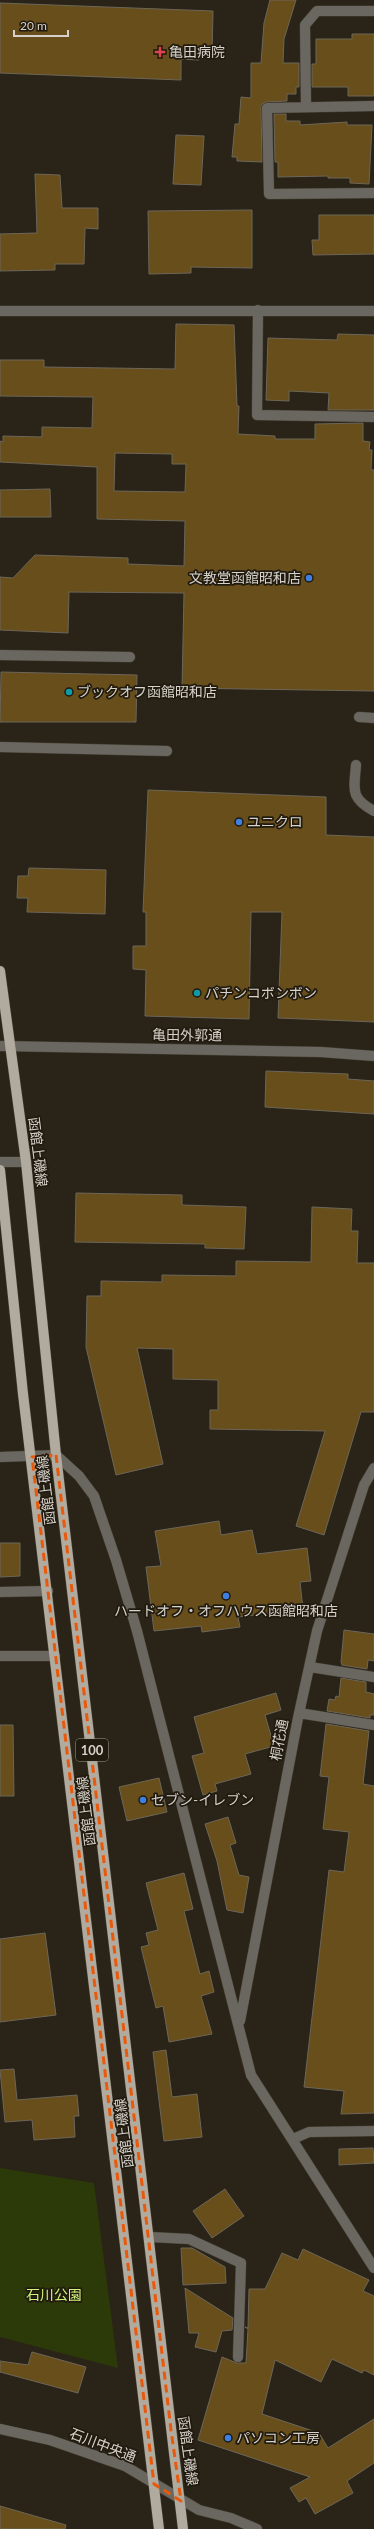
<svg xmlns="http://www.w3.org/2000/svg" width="374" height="2529" font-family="Lato,'Noto Sans JP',sans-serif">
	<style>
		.green { fill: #2c3908 }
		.building { fill: #674e1a; stroke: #6d6659; fill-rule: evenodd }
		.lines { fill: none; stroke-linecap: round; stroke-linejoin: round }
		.minor-casing { stroke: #464035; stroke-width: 11 }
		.major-casing { stroke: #464035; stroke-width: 11 }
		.minor { stroke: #6a6761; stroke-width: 10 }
		.major { stroke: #b1aa9e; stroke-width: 10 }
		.marked { fill: none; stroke: #e8590c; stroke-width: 3; stroke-dasharray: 8 5; stroke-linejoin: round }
		.health-dot { fill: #e0444e; stroke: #201a0f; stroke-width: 1.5 }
		.shop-dot { fill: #3f7fe0; stroke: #201a0f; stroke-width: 1.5 }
		.culture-dot { fill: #0f9aa8; stroke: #201a0f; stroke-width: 1.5 }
		.labels { text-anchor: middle; stroke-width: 3.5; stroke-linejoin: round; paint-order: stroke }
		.shield { fill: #201a0f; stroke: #9f9b93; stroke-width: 1 }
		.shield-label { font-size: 13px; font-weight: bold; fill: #d6d2cb }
		.poi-label { font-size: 14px; fill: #d6d2cb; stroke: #201a0f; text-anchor: start }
		.street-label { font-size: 14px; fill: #d6d2cb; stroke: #201a0f }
		.park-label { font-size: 14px; fill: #cef479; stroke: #201a0f }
	</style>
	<rect width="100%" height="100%" fill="#2a2418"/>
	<!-- green -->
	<path class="green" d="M0,2168L94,2183L118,2368L0,2337Z"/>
	<!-- building -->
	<path class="building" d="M270,0H296L284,39L283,63H299V87H296V94H287V101L266,102L261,105L262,162L237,161V157H232L235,124H239L241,97L251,98V63H261L264,23Z
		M0,3L213,11L212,56H199V60L181,59V80L0,73Z
		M352,34H374V96H348V87H312V64H316V39H352Z
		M274,114H286V121H300V125L347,122V125H372L369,184L350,183V178H328V176L278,177V162H275Z
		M176,135L204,136L201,185L173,184Z
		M35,174L60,175L62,208H98V229L85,228L84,264H55V270L0,271V234L37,233Z
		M252,210V268L191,267V273L149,274L148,211Z
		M319,215H374V254L313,255L312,240H319Z
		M176,324L234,325L237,406H239L238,434L275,436V439H315V424L363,423V441L370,442L369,450H372L371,470H374V691L182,688L184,593L69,592L68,633L0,630V577L13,578L35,555L128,558V564L184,566L185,521L97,519V467L0,462V441L3,442V436L42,437V427L92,428L93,397L0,396V360H44V367L175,369ZM115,453L172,454V464H186L185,492L114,491Z
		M338,334L374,335V410H328L329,393L289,391V401L266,400L268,338L337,340Z
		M50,489L51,517H0V490Z
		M1,672L137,675L136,722H0Z
		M148,790L326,797V835L374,837V1022L278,1018L282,912H251L249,1019L145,1016L146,970L133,969V946H146V912H143Z
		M29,868L106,870L105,914L27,912L28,898H17L18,876H28Z
		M266,1071L348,1074V1079L374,1081V1114L265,1107Z
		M76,1193L182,1195V1205L246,1207L244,1249L205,1248V1244L75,1242Z
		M312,1207L352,1209L351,1231H358L357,1263H374V1412H361L324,1535L296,1526L325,1431L210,1429V1410H218V1380L173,1379V1349L137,1348L163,1464L116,1475L86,1347L87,1296H101V1281L162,1282V1275L236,1276V1261L311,1262Z
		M219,1521L221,1535L252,1530L257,1554L307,1548L311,1581L300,1582L303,1609L238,1617L240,1627L202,1632L201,1626L154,1631L146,1567L161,1566L155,1531Z
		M0,1543H20V1576L0,1577Z
		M344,1630L374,1634V1661L368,1660L367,1669L342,1665L341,1662Z
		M341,1678L366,1682V1692L374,1694V1715H370V1718L327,1711L329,1699L335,1700L336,1696L339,1697Z
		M276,1693L281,1710L265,1715L274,1746L245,1754L251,1774L215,1784L217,1791L203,1795L192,1756L204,1753L194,1717Z
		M326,1724L369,1731L363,1784L374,1786V2113L341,2114L344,2091L304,2087L329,1870L344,1872L349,1832L323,1829L329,1777L320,1776Z
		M0,1725H13L14,1796H0Z
		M159,1778L167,1812L127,1821L119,1787Z
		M228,1817L236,1843L230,1845L239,1875L249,1877L243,1913L227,1910L217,1861L205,1824Z
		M184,1873L193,1909L184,1911L200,1974L209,1971L214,1992L201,1996L212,2034L169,2042L163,2006L156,2008L141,1947L149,1945L146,1933L158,1930L146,1883Z
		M45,1933L56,2015L0,2022V1939Z
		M166,2050L172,2097L197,2094L202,2137L164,2141L153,2052Z
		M14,2069L17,2100L77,2095L79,2116H74L75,2137L34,2140L32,2120L5,2122L0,2070Z
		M373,2148L374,2163L339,2165V2149Z
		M225,2189L244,2216L212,2238L193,2211Z
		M181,2248H192L225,2267L226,2283L183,2285Z
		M303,2249L369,2280L363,2291L374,2296V2375L364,2370L362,2373L332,2359L321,2382L275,2360L262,2414L319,2433L328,2448L374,2419V2463L347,2481L353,2493L315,2514L306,2498L299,2502L290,2488L310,2477L198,2440L222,2357L237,2363H246L248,2329L245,2327L248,2328L249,2289H265L282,2253L298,2260Z
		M185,2288L233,2318L232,2330L222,2331L216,2352L195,2347L199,2333H189Z
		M32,2352L86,2367L78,2393L0,2372V2361L28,2365Z
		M0,2506L66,2525L65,2529H0Z"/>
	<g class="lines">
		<defs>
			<path id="minor" d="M306,106L305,25L317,11H374
				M374,106L267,108L269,194L374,193
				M258,310L257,415L374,417
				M0,311H374
				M0,655L130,657
				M359,717L374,718
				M0,747L167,751
				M356,765C354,790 350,798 374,811
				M0,1046L321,1052L374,1056
				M0,1162H26
				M0,1457L56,1455L79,1476L94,1496L116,1560L137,1631L251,2075L374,2268
				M0,1592L48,1591
				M0,1656H55
				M310,1667L374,1677
				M299,1713L374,1725
				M240,2021L298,1718L317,1631L364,1485L374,1468
				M293,2139L309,2132L374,2131
				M150,2237L189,2239L241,2263L238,2357
				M0,2429L50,2440L125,2466L199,2510L231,2518L257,2529"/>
			<path id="major" d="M0,971L26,1162L56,1455L183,2529
				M0,1170L23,1394L159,2529"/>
		</defs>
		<!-- minor casing -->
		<use href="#minor" class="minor-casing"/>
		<!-- major casing -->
		<use href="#major" class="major-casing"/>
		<!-- minor -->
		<use href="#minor" class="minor"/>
		<!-- major -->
		<use href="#major" class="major"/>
	</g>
	<!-- marked area -->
	<path class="marked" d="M56,1455L171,2430L181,2501L154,2484L32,1457Z"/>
	<!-- markers -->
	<path class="health-dot" d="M158 46h4v4h4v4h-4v4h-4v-4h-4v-4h4z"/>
	<g class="shop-dot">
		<circle cx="309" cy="578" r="4"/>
		<circle cx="239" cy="822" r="4"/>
		<circle cx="226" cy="1596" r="4"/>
		<circle cx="143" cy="1800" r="4"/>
		<circle cx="228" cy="2438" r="4"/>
	</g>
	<g class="culture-dot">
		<circle cx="69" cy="692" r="4"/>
		<circle cx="197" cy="993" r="4"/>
	</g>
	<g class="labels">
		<!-- shield labels -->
		<rect class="shield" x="76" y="1739" width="32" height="22" rx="3"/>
		<g class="shield-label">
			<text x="92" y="1755">100</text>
		</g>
		<!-- poi labels -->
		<g class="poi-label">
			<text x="169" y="57">亀田病院</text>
			<text x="301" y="583" text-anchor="end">文教堂函館昭和店</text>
			<text x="77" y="697">ブックオフ函館昭和店</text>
			<text x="247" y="827">ユニクロ</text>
			<text x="205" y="998">パチンコボンボン</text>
			<text x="226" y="1616" text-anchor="middle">ハードオフ・オフハウス函館昭和店</text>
			<text x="151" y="1805">セブン-イレブン</text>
			<text x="236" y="2443">パソコン工房</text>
		</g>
		<!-- street labels -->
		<g class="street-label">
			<text transform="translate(187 1035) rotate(1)" y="5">亀田外郭通</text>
			<text transform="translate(38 1152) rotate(83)" y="5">函館上磯線</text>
			<text transform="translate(46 1490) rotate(-97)" y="5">函館上磯線</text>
			<text transform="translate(279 1740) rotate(-79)" y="5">桐花通</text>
			<text transform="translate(86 1811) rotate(-97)" y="5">函館上磯線</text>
			<text transform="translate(124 2133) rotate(-97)" y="5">函館上磯線</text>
			<text transform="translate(103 2445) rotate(21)" y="5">石川中央通</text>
			<text transform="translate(188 2451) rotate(82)" y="5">函館上磯線</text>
		</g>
		<!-- park labels -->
		<g class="park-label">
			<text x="54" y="2300">石川公園</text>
		</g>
	</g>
	<!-- scale -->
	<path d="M14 30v6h54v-6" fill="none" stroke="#d6d2cb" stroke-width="2"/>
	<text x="20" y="30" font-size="12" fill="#d6d2cb" stroke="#201a0f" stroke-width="3" paint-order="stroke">20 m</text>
</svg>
